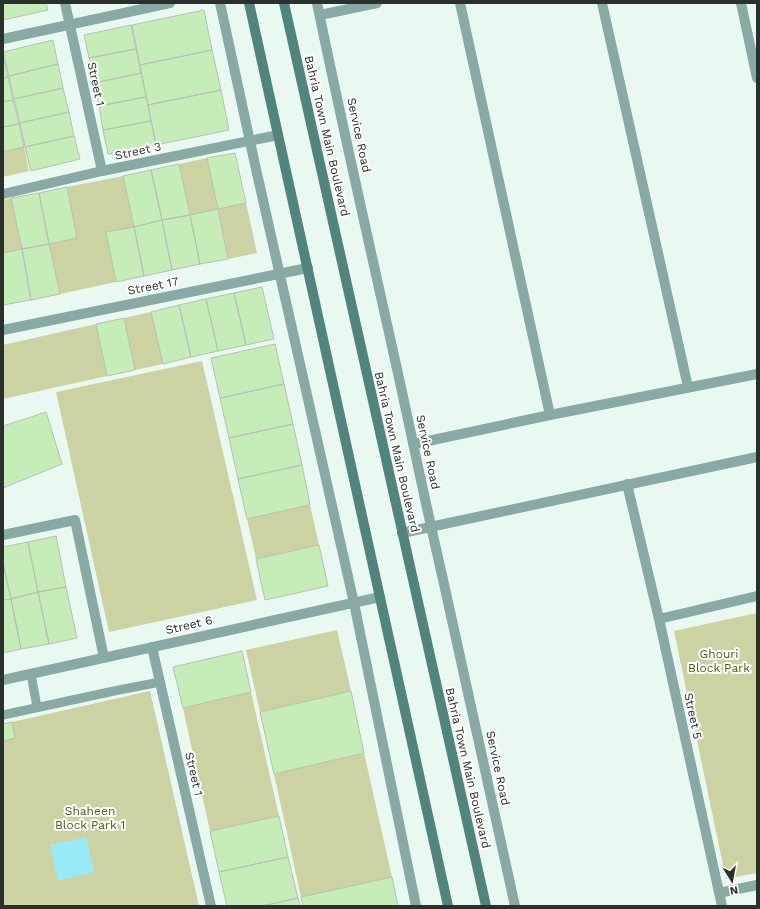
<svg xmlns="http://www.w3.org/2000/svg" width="760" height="909" font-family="'Work Sans',sans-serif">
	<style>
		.green { fill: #ccd2a1 }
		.water { fill: #99eaf8 }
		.building { fill: #c6edb8; stroke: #b7c0b4 }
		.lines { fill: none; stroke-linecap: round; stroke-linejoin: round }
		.lane { stroke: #88a9a4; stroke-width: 9 }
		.street { stroke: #88a9a4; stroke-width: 10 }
		.secondary { stroke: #52847e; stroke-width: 10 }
		.labels { text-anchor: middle; stroke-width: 4; stroke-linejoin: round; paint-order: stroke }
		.street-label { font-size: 12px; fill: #2a302c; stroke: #fff }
		.park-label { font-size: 12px; fill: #555a16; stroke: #fff }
	</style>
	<rect width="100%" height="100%" fill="#e9f8f0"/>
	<!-- green -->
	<path class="green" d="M24,147L29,171L3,177V152Z
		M207,158L218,209L246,203L257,253L228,259L218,209L190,215L179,164Z
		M123,176L134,227L106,232L116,282L60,294L49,244L77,238L67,187Z
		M11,198L22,249L3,253V200Z
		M151,312L163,364L135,370L124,318Z
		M96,324L107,376L3,399V345Z
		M202,361L257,600L109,632L56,392Z
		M310,505L319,545L256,559L247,519Z
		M757,613V873L726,879L674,631Z
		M337,630L351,691L260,712L246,650Z
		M150,691L199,906H3V724Z
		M251,692L279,816L210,831L183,708Z
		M364,753L392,877L301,897L274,774Z"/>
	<!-- water -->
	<path class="water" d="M86,837L94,872L58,881L50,845Z"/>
	<!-- building -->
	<path class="building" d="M3,3H46L48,10L3,20Z
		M204,10L212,50L140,65L132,25Z
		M131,25L136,49L89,58L84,35Z
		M53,40L58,64L9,76L3,52Z
		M136,49L141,73L94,83L89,58Z
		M212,50L221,90L148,105L140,65Z
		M3,56L8,77L3,78Z
		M58,64L63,88L14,99L9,76Z
		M141,73L146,97L99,106L94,83Z
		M8,77L13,100L3,102V78Z
		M63,88L69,112L20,123L14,99Z
		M221,90L229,130L156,145L148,105Z
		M146,97L151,121L103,130L99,106Z
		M13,100L19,124L3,127V102Z
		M69,112L74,136L25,147L20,123Z
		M151,121L156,145L108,154L103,130Z
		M19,124L24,147L3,152V127Z
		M74,136L80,159L31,171L25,147Z
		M235,153L246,203L218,209L207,158Z
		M179,164L190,215L162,220L151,170Z
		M151,170L162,220L134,227L123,176Z
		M67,187L77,238L49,244L39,193Z
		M39,193L49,244L22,249L11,198Z
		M218,209L228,259L200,264L190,215Z
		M190,215L200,264L172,270L162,220Z
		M162,220L172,270L144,276L134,227Z
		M134,227L144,276L116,282L106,232Z
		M49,244L60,294L31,300L22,249Z
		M22,249L31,300L3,305V253Z
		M262,287L274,339L246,345L234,293Z
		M234,293L246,345L218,351L206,299Z
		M206,299L218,351L191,357L179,305Z
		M179,305L191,357L163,364L151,312Z
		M124,318L135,370L107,376L96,324Z
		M275,344L284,384L220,398L211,358Z
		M284,384L293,424L229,438L220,398Z
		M46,412L62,464L3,488V426Z
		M293,424L302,465L238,479L229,438Z
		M302,465L310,505L247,519L238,479Z
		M56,536L66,587L38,592L28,542Z
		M28,542L38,592L11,599L3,563V547Z
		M319,545L328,586L265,600L256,559Z
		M3,563L11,599L3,600Z
		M66,587L77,638L49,644L38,592Z
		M38,592L49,644L21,649L11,599Z
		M11,599L21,649L3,653V600Z
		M242,651L251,692L183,708L173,667Z
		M351,691L364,753L274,774L260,712Z
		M12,722L15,738L3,741V724Z
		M279,816L288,857L219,872L210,831Z
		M288,857L298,898L262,906H227L219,872Z
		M392,877L398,906H303L301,897Z
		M298,898L300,906H262Z"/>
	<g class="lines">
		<!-- lane -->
		<path class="lane" d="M31,674L37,707
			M3,715L114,691L160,682"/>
		<!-- street -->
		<path class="street" d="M65,3L102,171
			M220,3L256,169L354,603L416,906
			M317,3C342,125 370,247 397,369C412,437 426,506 442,575L515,906
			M460,3L550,415
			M602,3L688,387
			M741,3L757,78
			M320,15L377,3
			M3,39L170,3
			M3,194L102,171L278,135
			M3,330L308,268
			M414,444L550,415L757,374
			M627,484L659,619L722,906
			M402,533L757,457
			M3,535L75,520L104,658
			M659,619L757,596
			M152,647L211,906
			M3,680L380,597
			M719,893L757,885"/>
		<!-- secondary -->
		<path class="secondary" d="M249,3L448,906
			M284,3L486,906"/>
	</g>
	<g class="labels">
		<!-- street labels -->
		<g class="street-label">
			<text transform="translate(96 84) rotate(78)" y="4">Street 1</text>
			<text transform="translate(359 135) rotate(78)" y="4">Service Road</text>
			<text transform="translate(327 136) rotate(77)" y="4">Bahria Town Main Boulevard</text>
			<text transform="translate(138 151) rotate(-12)" y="4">Street 3</text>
			<text transform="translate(153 286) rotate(-11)" y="4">Street 17</text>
			<text transform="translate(397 452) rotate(77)" y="4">Bahria Town Main Boulevard</text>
			<text transform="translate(428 452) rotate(78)" y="4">Service Road</text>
			<text transform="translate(189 625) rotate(-13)" y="4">Street 6</text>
			<text transform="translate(693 716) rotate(78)" y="4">Street 5</text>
			<text transform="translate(468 768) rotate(77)" y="4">Bahria Town Main Boulevard</text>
			<text transform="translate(498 768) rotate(78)" y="4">Service Road</text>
			<text transform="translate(194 774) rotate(77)" y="4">Street 1</text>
		</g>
		<!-- park labels -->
		<g class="park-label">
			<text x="719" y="658">Ghouri<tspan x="719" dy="14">Block Park</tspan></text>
			<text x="90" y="815">Shaheen<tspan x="90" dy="14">Block Park 1</tspan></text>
		</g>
	</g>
	<!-- border -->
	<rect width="760" height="909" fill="none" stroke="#2a302c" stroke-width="8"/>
	<!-- north arrow -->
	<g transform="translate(732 881) rotate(169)" stroke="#ffffff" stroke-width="3" paint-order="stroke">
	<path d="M0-3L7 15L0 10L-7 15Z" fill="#2a302c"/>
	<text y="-6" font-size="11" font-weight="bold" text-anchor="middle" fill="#2a302c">N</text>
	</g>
</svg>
